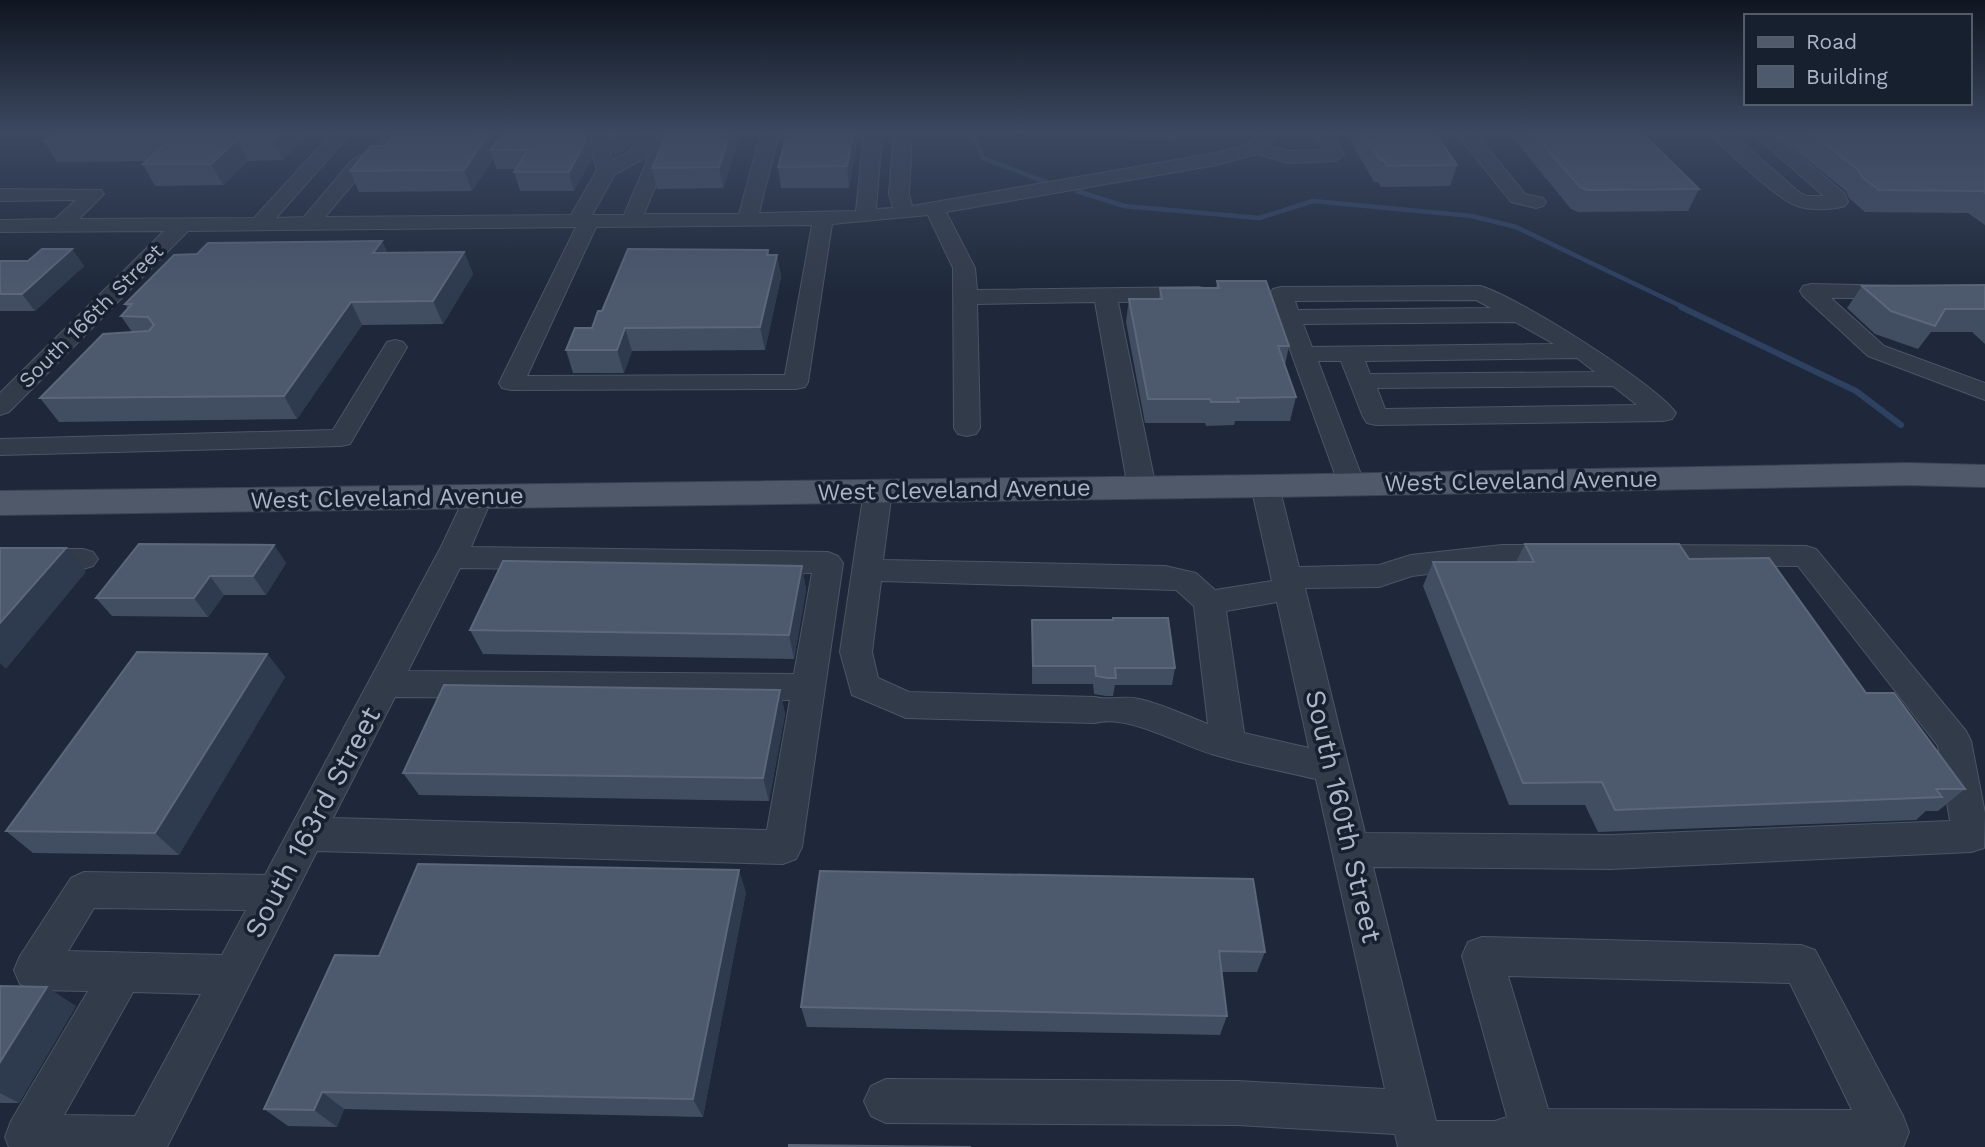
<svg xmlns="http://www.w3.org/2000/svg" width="1985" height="1147" font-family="'Work Sans',sans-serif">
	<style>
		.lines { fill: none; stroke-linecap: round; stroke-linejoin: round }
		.stream-far1 { stroke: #2e4161; stroke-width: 4.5 }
		.stream { stroke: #2e4161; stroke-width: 6 }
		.minor-casing { stroke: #4c5565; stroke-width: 2 }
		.major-casing { stroke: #3b4453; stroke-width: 2 }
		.minor { fill: #323b4a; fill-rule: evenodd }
		.major { fill: #4f596a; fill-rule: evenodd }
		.wall { fill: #414e62 }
		.shaded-wall { fill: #2e3a4d }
		.building { fill: #4d596d; stroke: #5c677b; stroke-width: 2 }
		.labels { text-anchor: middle; stroke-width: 7; stroke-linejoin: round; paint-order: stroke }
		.far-street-label { font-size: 21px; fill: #acb5c7; stroke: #17202e }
		.street-label { font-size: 24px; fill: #acb5c7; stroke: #17202e }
		.near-street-label { font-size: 28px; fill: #acb5c7; stroke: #17202e }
	</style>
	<rect width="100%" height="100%" fill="#1e283a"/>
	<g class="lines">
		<!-- stream-far1 -->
		<path class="stream-far1" d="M972,133L983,158L1046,182
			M1077,191L1124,206L1259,218L1313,201L1472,216L1516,227L1685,308"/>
		<!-- stream -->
		<path class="stream" d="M1681,307L1856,391L1901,425"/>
		<defs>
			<path id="minor" d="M332,133H351L276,218L304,217L352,160L374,149L387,133H405L388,157L366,168L325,217L571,215L597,170L592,154L603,133H621L610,154L613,160L630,151L638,133H656L645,158L615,174L592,215H624L659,133H677L644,214H739L761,133H779L759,213L856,211L864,133H882L876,209L893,208L889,194L894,133H912L909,194L912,206L1216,153L1247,145L1260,133H1278L1269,146L1289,151L1323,150L1315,133H1333L1344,155L1335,161L1288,163L1257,154L1216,165L946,212L975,268L977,290L1199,287L1207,289L1210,294L1207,299L1199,301L1118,302L1156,488L1152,494L1142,497L1132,494L1128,488L1095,302L977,304L980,428L976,434L967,436L958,434L954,428L953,268L928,215L832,224L808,382L805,387L796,389L511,390L502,388L499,383L576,227L188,231L9,412L0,415V393L164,231L0,232V220L55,219L76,200L0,201V189L101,190L104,194L79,219L254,218ZM812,225L785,375L527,376L596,227Z
				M1456,133H1475L1525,194L1543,198L1546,202L1543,206L1536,208L1511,202Z
				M1711,133H1731L1800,193L1807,196H1824L1752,133H1772L1844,193L1848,202L1845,206C1831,210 1809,211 1795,205C1778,199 1723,149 1711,133Z
				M1811,284L1905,286L1908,291L1905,296L1897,298H1831L1884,346L1985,383V400L1868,356L1803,296L1800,291L1803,286Z
				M1480,286C1515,295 1656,384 1676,413L1672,419L1663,421L1376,425L1367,423L1363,417L1341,361H1318L1365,485L1361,491L1351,494L1341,491L1270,294L1273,289L1281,287ZM1476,300L1491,308L1298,310L1295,301ZM1515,322L1554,344L1312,347L1303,324ZM1577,358L1595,372L1370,374L1365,361ZM1613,386L1637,405L1385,409L1377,388Z
				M395,340L403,342L407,347L350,444L341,446L0,455V439L333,430L387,342Z
				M1265,477L1275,480L1279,486L1299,567L1379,565L1411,555L1502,545H1558L1568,548L1573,555L1568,562L1558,565H1502L1412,576L1379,587L1305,588L1365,833L1611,835L1950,821L1938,746L1798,566L1646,565L1636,562L1631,555L1636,548L1646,545L1806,546L1816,549L1966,731L1971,741L1985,813L1984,848L1971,852L1611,869L1373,867L1436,1121H1495L1507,1117L1462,956L1468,942L1482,937L1801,945L1815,950L1903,1116L1909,1132L1903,1147H1398L1395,1134L1237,1125L886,1123L871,1116L864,1101L871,1086L886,1079L1237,1081L1385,1089L1316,779C1282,771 1248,765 1215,755C1182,746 1127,713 1095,723L906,718L852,695L840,652L864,491L868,485L878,482L888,485L892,491L883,560L1165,566L1196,573L1215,590L1272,581L1251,486L1255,480ZM881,581L1176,590L1194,606L1208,724C1186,716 1163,704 1139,699C1124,695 1109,701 1095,697L909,692L878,678L872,652ZM1277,602L1309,748L1244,733L1226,611ZM1508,976L1790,983L1852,1110L1548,1109Z
				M479,487L489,489L493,496L471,547L828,552L838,556L843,563L802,847L796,859L783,864L317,851L167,1147H9L5,1137L11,1121L88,991L34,990L20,984L14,970L20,956L71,878L84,872L265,875L441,547L465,496L469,489ZM460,568L812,573L794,674L408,671ZM395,697L790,700L767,830L333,818ZM94,908L246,910L222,955L68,951ZM133,992L201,994L135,1116L64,1115Z
				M0,549H83L93,552L98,559L93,566L83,569H0Z"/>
			<path id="major" d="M1908,463L1985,465V487L1908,485L1265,497L0,515V491L1265,475Z"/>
		</defs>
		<!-- minor casing -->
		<use href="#minor" class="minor-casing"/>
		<!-- major casing -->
		<use href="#major" class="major-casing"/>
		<!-- minor -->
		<use href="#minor" class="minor"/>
		<!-- major -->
		<use href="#major" class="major"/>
	</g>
	<!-- wall -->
	<path class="wall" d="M310,133L283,160L248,161L223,185L155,186L143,164L146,161L57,162L44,141Z
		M503,133H600L590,153L591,160L574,191H520L514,172L515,169H497L493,159L472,191L359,192L350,171L385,146L488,135L492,148Z
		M667,133H741L723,188L657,189L652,168Z
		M787,133H858L849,188H781L778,167Z
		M1126,133H1178L1177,139L1127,138Z
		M1346,133H1435L1457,165L1450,186L1381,187L1378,182H1374Z
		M1509,133H1642L1699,189L1688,211L1578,212L1571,209Z
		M1774,133H1985V225L1968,213L1865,212L1849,198L1846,191Z
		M382,241L387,252H464L473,274L443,324L362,325L297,419L59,422L40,398L132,332L121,316L128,309L125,304L197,254Z
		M72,249L84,266L35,311H0V261H28Z
		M768,250L769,255H777L781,277L765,350L632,351L624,373H573L566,350L592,328L602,311Z
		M1217,281L1289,346L1285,365L1296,397L1290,421H1235L1234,425L1206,426L1205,423H1145L1126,322L1129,299H1159L1160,288H1216Z
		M1985,285V344L1972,332H1931L1918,349L1875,334L1847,308L1862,286Z
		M1525,544L1689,559L1866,693L1965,789L1938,811H1926L1916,820L1598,832L1585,805H1509L1423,586L1433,562H1516Z
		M274,545L286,563L266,595H224L208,617L112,616L96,598Z
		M802,566L806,590L794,659L483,654L470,630Z
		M1113,618L1175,668L1172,685H1115L1113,696H1106L1094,694L1093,684H1032V620H1113Z
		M267,654L285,677L179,855L33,853L6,831Z
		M780,690L785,714L769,801L419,795L403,773Z
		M820,871L1265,952L1257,972H1222L1227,1016L1220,1035L807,1027L801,1007Z
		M746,892L703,1117L344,1109L337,1127L288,1126L264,1109L379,956Z
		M0,986L76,1006L19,1103H0Z"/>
	<!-- shaded-wall -->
	<path class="shaded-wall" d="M279,133H310L283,160L273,139Z
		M585,133H600L590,153L591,160L574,191L569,172Z
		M618,133H637L628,149L614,156L609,138Z
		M730,133H741L723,188L719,167Z
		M853,133H858L849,188L847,166Z
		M488,135L493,150H490L493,159L472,191L464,170Z
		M237,140L248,161L223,185L211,164Z
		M382,241L392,263L373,253Z
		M72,249L84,266L35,311L22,294Z
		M464,252L473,274L443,324L433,301Z
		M777,255L781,277L765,350L760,327Z
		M351,302L362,325L297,419L284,396Z
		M625,328L632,351L624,373L617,350Z
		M274,545L286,563L266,595L253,576Z
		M66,548L86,572L6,669L0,663V623Z
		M802,566L806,590L794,659L789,635Z
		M210,576L224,595L208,617L194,598Z
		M267,654L285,677L179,855L155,833Z
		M780,690L785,714L769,801L763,778Z
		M739,870L746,892L703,1117L693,1099Z
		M47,987L76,1006L19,1103L0,1093V1062Z
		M322,1092L344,1109L337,1127L314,1110Z"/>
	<!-- building -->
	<path class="building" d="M55,133H279L273,139L237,140L211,164H143L170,140L44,141Z
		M503,133H585L586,141L569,172H514L528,150H490Z
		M611,133H618L609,138Z
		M667,133H730L719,167L652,168Z
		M787,133H853L847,166L778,167Z
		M1363,133H1435L1457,165L1387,166L1384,160H1380Z
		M1533,133H1642L1699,189L1587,190L1580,187Z
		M1811,133H1985V193L1983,191L1879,190L1862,177L1858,170Z
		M488,135L464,170L350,171L371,146H385L391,138Z
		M382,241L373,253L464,252L433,301L351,302L284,396L40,398L103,334L149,331L154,325L148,317L121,316L132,304H125L174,255L197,254L208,243Z
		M42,249H72L22,294H0V261H28Z
		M628,249L768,250L767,255H777L760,327L625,328L617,350H566L575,328H592L598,311H602Z
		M1217,281H1266L1289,346H1278L1296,397L1237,398L1239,402H1211L1210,399H1148L1129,299H1162L1160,288H1219Z
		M1985,285V309H1945L1935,326L1891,311L1862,286Z
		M139,544L274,545L253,576H210L194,598H96Z
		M1525,544H1679L1689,559L1769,558L1866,693H1894L1965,789H1936L1942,797L1615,810L1602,782L1523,783L1433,562H1534Z
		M0,548H66L0,623Z
		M503,561L802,566L789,635L470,630Z
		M1113,618H1168L1175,668H1115L1116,678H1108L1096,676L1095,666H1033L1032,620H1113Z
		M137,652L267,654L155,833L6,831Z
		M444,685L780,690L763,778L403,773Z
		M418,864L739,870L693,1099L322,1092L314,1110L264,1109L335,955L379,956Z
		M820,871L1253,879L1265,952L1219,951L1227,1016L801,1007Z
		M0,986L47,987L0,1062Z
		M789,1145L971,1147H789Z"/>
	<!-- sky -->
	<linearGradient id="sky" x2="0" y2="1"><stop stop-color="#101620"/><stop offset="0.45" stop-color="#3b4860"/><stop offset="1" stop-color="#3b4860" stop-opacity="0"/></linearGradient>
	<rect width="1985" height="294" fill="url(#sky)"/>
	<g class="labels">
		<!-- far-street labels -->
		<g class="far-street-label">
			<text transform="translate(91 316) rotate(-45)" y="7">South 166th Street</text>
		</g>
		<!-- street labels -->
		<g class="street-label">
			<text transform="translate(1521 481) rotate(-1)" y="8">West Cleveland Avenue</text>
			<text transform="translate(954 490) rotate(-1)" y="8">West Cleveland Avenue</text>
			<text transform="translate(387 498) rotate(-1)" y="8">West Cleveland Avenue</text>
		</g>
		<!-- near-street labels -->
		<g class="near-street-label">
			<text transform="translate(1344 816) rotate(77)" y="10">South 160th Street</text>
			<text transform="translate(312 822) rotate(-62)" y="10">South 163rd Street</text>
		</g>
	</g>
	<!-- legend -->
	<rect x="1744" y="14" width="228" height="91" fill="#17202e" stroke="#535c6b" stroke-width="2"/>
	<rect x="1758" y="37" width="35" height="10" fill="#4f596a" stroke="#535c6b" stroke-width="2"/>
	<text x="1806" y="49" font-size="21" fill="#acb5c7">Road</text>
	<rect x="1758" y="66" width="35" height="21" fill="#4d596d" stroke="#535c6b" stroke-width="2"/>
	<text x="1806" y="84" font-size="21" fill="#acb5c7">Building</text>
</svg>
